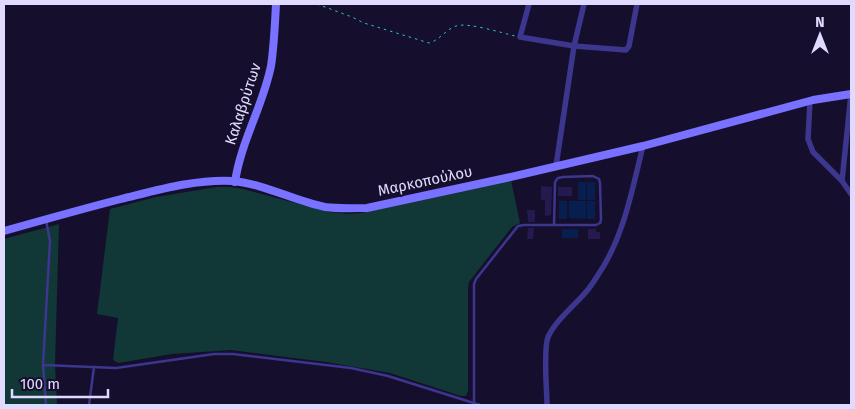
<svg xmlns="http://www.w3.org/2000/svg" width="855" height="409" font-family="'Fira Sans',sans-serif">
	<style>
		.green { fill: #113737 }
		.water { fill: #061f4e }
		.building { fill: #26194f }
		.lines { fill: none; stroke-linecap: round; stroke-linejoin: round }
		.path { stroke: #26c8c2; stroke-width: 1; stroke-dasharray: 2.5 4; stroke-linecap: butt }
		.lane { stroke: #3c368f; stroke-width: 2.5 }
		.street { stroke: #3c368f; stroke-width: 5.5 }
		.secondary { stroke: #7971ff; stroke-width: 8 }
		.labels { text-anchor: middle; stroke-width: 4.5; stroke-linejoin: round; paint-order: stroke }
		.street-label { font-size: 15px; fill: #e0daff; stroke: #150f2d }
	</style>
	<rect width="100%" height="100%" fill="#150f2d"/>
	<!-- green -->
	<path class="green" d="M511,180L520,223L512,227L469,282L468,289V391L466,396H461L390,373L326,362L231,350L172,354L118,363L113,360L118,318L97,314L110,209L156,197L217,187H230L243,189L329,212L347,214L361,213Z
		M59,224L55,365L57,405H4V239Z"/>
	<!-- water -->
	<path class="water" d="M578,182H586V200H578Z
		M587,182H595V200H587Z
		M559,201H567V219H559Z
		M569,201H586V219L569,218Z
		M587,201H595V219H587Z
		M562,229H578V238H562Z"/>
	<!-- building -->
	<path class="building" d="M541,186L552,187L551,215L545,216V200H541Z
		M558,187H572V196H558Z
		M527,210H535V221L534,222H528Z
		M528,228H534L533,239H527Z
		M588,229H596V232H600V239H588Z"/>
	<g class="lines">
		<!-- path -->
		<path class="path" d="M317,4L352,17L364,23L429,43C440,40 445,30 456,26C468,22 502,33 515,36"/>
		<!-- lane -->
		<path class="lane" d="M46,220L50,241L43,365L46,405
			M43,365L116,368L214,354H233L351,368L388,376L480,405
			M474,403V284L476,279L518,226L524,225H596L600,223L601,220L600,183L599,179L593,176L563,177L558,178L555,182L554,225
			M89,405L94,367"/>
		<!-- street -->
		<path class="street" d="M529,4L520,37L574,46L626,50L629,46L637,4
			M810,101L808,139L813,152L842,181L851,94
			M556,166L574,46L584,4
			M842,181L851,194
			M547,405C547,390 543,350 548,337C556,320 573,307 585,293C590,288 594,281 598,275C624,237 632,190 643,146"/>
		<!-- secondary -->
		<path class="secondary" d="M235,182C241,141 263,106 271,66C274,46 275,24 276,4
			M4,231C43,220 82,209 121,199C158,190 195,179 233,181C264,184 295,201 325,207C339,209 353,208 367,208L506,178L643,146L813,100L851,94"/>
	</g>
	<g class="labels">
		<!-- street labels -->
		<g class="street-label">
			<text transform="translate(243 104) rotate(-72)" y="5">Καλαβρύτων</text>
			<text transform="translate(425 181) rotate(-12)" y="5">Μαρκοπούλου</text>
		</g>
	</g>
	<!-- border -->
	<rect width="855" height="409" fill="none" stroke="#e0daff" stroke-width="10"/>
	<!-- north arrow -->
	<g transform="translate(820 35)" stroke="#150f2d" stroke-width="4" paint-order="stroke">
	<path d="M0-4L9 19L0 12L-9 19Z" fill="#e0daff"/>
	<text y="-8" font-size="14" font-weight="bold" text-anchor="middle" fill="#e0daff">N</text>
	</g>
	<!-- scale -->
	<path d="M12 389v8h96v-8" fill="none" stroke="#e0daff" stroke-width="2.5"/>
	<text x="20" y="389" font-size="15" fill="#e0daff" stroke="#150f2d" stroke-width="4" paint-order="stroke">100 m</text>
</svg>
